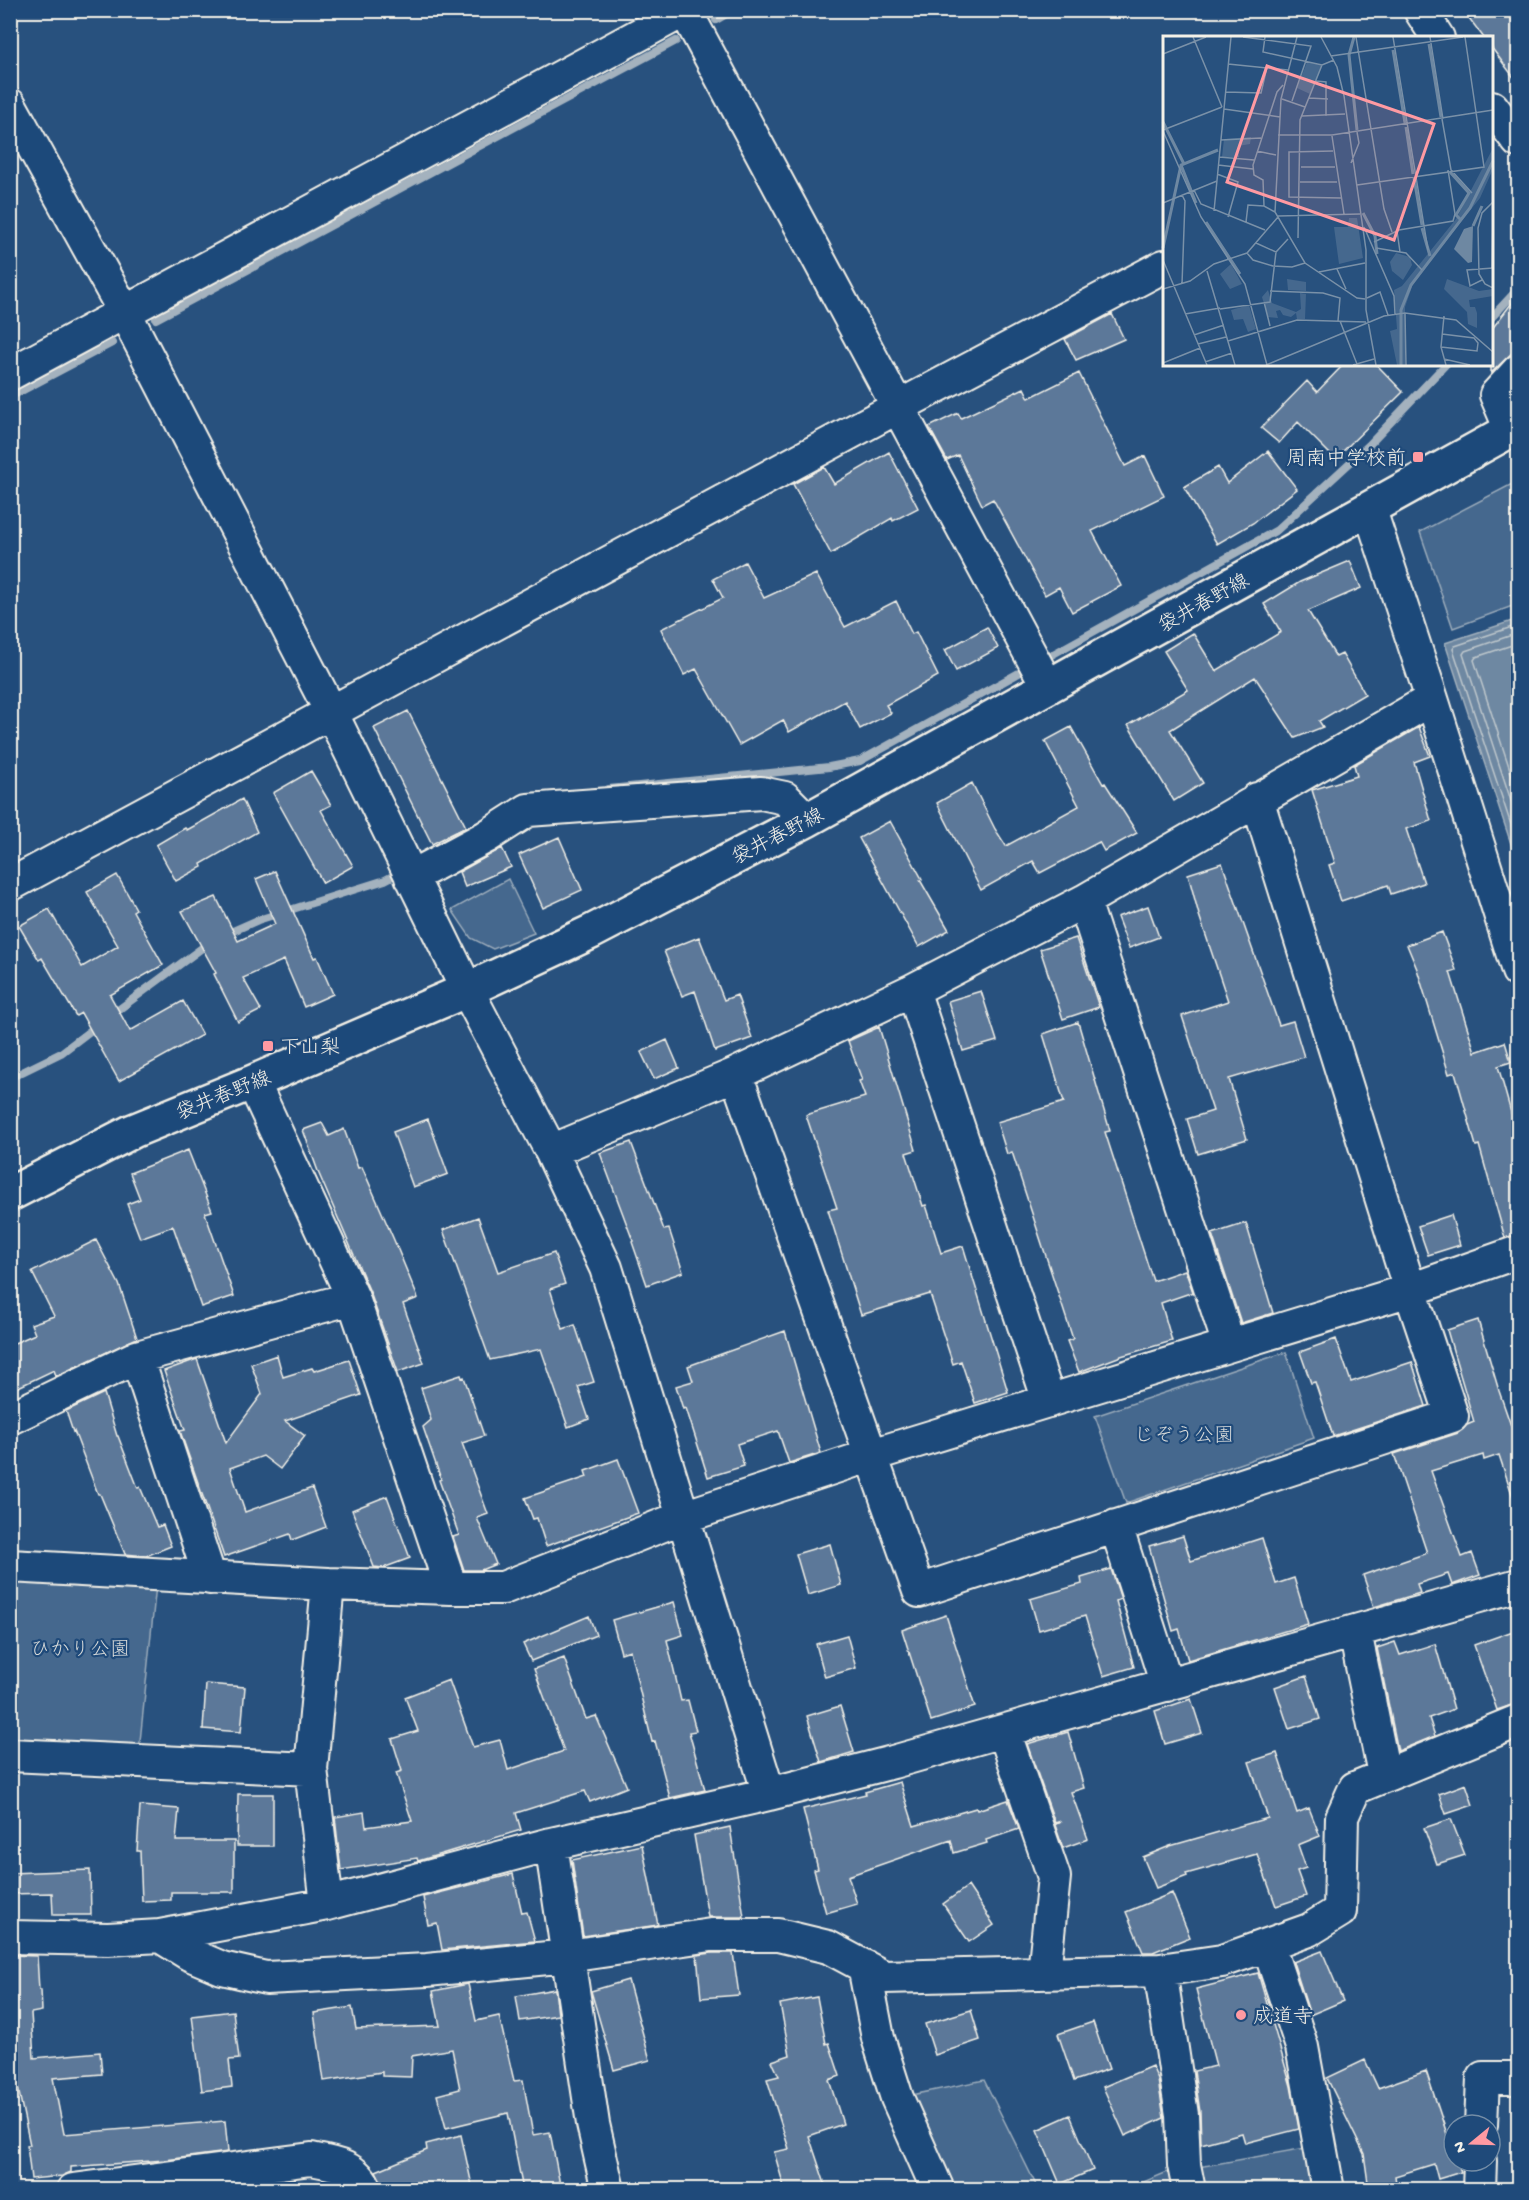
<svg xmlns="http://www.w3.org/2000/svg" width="1529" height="2200" font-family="'Gochi Hand','Klee One',sans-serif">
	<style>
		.green { fill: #45688e; stroke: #9cacbb; stroke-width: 1.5 }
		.water { fill: #6e88a2; stroke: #a4b2be; stroke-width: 1.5 }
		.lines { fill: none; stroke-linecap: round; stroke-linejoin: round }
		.shore { stroke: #bec7cc; stroke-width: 1.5 }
		.stream { stroke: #a4b2be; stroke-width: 8 }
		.building { fill: #5b7899; stroke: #f4f1e8; stroke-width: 1.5 }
		.minor-casing { stroke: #f4f1e8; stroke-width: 36 }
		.major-casing { stroke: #f4f1e8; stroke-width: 38 }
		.minor { stroke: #1f4a7a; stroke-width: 32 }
		.major { stroke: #1f4a7a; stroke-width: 33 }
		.poi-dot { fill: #ff9aa2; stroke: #1f4a7a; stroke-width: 2 }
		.labels { text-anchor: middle; stroke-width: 4.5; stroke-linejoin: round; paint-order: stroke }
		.poi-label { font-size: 20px; fill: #f4f1e8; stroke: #1f4a7a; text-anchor: start }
		.street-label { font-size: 20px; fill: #f4f1e8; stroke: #1f4a7a }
		.park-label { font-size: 20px; fill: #dadcda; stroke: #1f4a7a }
		.inset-river { fill: none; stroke: #6e88a2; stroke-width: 3 }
		.inset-road { fill: none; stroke: #7a91a8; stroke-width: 1.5 }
		.view { fill: #ff9aa2; fill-opacity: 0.15; stroke: #ff9aa2; stroke-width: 3 }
		.inset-edge { fill: none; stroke: #f4f1e8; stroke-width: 3 }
	</style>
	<rect width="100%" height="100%" fill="#28517e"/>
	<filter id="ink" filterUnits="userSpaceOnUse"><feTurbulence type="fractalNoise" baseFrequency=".0167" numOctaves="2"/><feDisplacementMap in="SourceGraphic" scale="12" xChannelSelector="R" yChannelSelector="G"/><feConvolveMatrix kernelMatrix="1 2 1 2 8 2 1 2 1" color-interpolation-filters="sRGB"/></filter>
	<g filter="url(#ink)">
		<!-- green -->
		<path class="green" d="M1518,481V604L1453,628L1420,532Z
			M508,879L534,933L493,949L471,938L452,910Z
			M1286,1352L1314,1438L1126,1503L1095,1416Z
			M11,1566L157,1575L138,1761L11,1755Z
			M984,2080L1038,2189H938L897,2098Z
			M1311,2147L1317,2189H1203L1198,2167Z
			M1184,2165L1189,2189H1127Z"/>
		<!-- water -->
		<path class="water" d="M1518,619V865L1445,643Z"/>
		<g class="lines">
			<!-- shore -->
			<path class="shore" d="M1518,625L1455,646L1453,649L1518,846
				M1518,633L1465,651L1463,654L1518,822
				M1518,643L1476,657L1474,660L1518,794"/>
			<!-- stream -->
			<path class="stream" d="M716,20L733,10
				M1492,317L1518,289
				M156,319L676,41
				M10,397L112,343
				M609,789L829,767L860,761L1277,530L1369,445L1446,364
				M224,935L258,920L385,880L404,870
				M110,1016L210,942
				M10,1078L61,1053L99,1024"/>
		</g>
		<!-- building -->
		<path class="building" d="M1463,10H1518V83L1491,47V38H1484Z
			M1518,295V347L1491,373V330Z
			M1112,314L1124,339L1076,360L1065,339Z
			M1344,364H1376L1403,392L1335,459L1298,422L1279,443L1261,428L1307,381L1317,392Z
			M1079,373L1125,466L1145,456L1164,496L1092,531L1121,586L1072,612L1059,587L1045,595L993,499L982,505L958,455L947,460L929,427L958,413L961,418L1024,388L1029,398Z
			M1268,451L1297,489L1253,523L1217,544L1184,487L1218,467L1227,483Z
			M889,452L918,508L893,521L892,518L831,554L793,484L824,467L834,484Z
			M1350,561L1361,588L1308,611L1336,657L1342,654L1365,694L1319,721L1323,727L1295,738L1255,677L1170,730L1203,783L1174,801L1128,725L1188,690L1164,651L1193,633L1216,671L1281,632L1264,604L1300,582Z
			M745,562L764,598L816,574L845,627L896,601L912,634L916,632L938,676L886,705L891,713L860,729L845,701L789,732L783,720L739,745L696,669L684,675L661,629L723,598L713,579Z
			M987,627L998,648L956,671L945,650Z
			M408,711L466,827L432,844L374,728Z
			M1071,727L1103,784L1105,783L1137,833L1104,851L1099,842L1040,873L1033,861L981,890L937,803L972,783L995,829L1006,846L1079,806L1045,741Z
			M1419,727L1430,756L1414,762L1431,821L1406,829L1424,883L1391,894L1388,885L1341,901L1329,865L1335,863L1312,790L1357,776L1354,765Z
			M311,771L331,805L321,810L353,866L323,883L273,793Z
			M242,799L257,832L201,864L202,867L176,881L156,845L185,828L187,830Z
			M890,821L922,879L920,880L949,930L919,947L859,838Z
			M559,837L582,890L543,908L519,855Z
			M502,848L511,867L465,887L459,872Z
			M1222,863L1279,1025L1293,1021L1304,1057L1229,1079L1247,1139L1198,1154L1187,1119L1213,1111L1182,1016L1228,1001L1199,915L1188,874Z
			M275,871L314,958L317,957L333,994L304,1007L284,960L243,978L261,1010L238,1022L214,974L216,973L182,911L216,897L238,941L275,924L256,879Z
			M117,875L136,909L133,911L163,965L110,995L130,1031L183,1001L202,1035L119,1081L81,1013L76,1016L42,958L39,960L19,926L49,909L82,967L118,946L87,892Z
			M1148,906L1159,937L1129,948L1117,917Z
			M1442,932L1456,970L1450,972L1475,1052L1505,1042L1511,1062L1498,1066L1517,1134L1512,1135L1518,1156V1234L1505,1238L1479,1145L1476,1146L1455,1072L1449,1074L1417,969L1407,945Z
			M699,937L724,1000L737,995L752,1038L715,1051L695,991L682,996L664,951Z
			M1076,938L1099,1007L1063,1019L1040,949Z
			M981,991L997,1041L963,1051L948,1001Z
			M1078,1022L1110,1131L1105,1132L1153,1281L1185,1270L1193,1292L1161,1303L1172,1341L1121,1356L1079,1372L1067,1341L1073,1339L1012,1152L1007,1154L997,1122L1064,1102L1043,1034Z
			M879,1027L916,1150L906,1153L923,1206L926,1205L941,1253L963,1246L1008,1392L975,1403L961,1361L953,1364L930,1294L861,1315L828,1210L837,1208L806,1115L865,1097L859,1081L862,1080L848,1041Z
			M667,1040L679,1068L654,1079L641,1052Z
			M428,1119L448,1174L413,1187L393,1132Z
			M322,1123L329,1136L344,1129L358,1168L362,1167L394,1240L418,1298L403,1304L424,1363L398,1372L370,1292L319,1174L303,1130Z
			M631,1142L664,1230L669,1229L683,1272L647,1285L632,1242L633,1241L600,1153Z
			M188,1150L212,1211L205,1213L234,1296L201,1307L173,1226L140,1238L127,1204L140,1199L130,1173Z
			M1451,1215L1460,1245L1428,1255L1418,1226Z
			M478,1217L498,1272L554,1253L565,1284L550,1289L563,1329L575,1325L594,1382L578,1387L589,1419L568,1427L541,1349L490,1360L443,1230Z
			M1246,1223L1273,1313L1241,1323L1212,1234Z
			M96,1240L119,1284L137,1338L56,1376L54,1370L10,1391V1345L35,1334L31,1324L54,1316L32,1272Z
			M1478,1320L1499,1391L1518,1446V1499L1514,1500L1499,1455L1484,1460L1483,1455L1431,1471L1462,1557L1472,1553L1480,1575L1452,1585L1448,1574L1417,1584L1420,1593L1374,1607L1363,1575L1427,1553L1394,1454L1458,1433L1467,1425L1474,1422L1447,1330Z
			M785,1331L821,1453L789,1463L778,1431L737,1444L744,1466L708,1477L686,1408L683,1409L676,1386L693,1381L688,1366Z
			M1336,1339L1351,1382L1412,1362L1426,1406L1333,1436L1315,1382L1311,1383L1300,1352Z
			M277,1355L283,1377L312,1368L314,1371L349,1360L361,1395L285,1421L305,1436L280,1469L263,1456L230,1468L245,1512L312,1488L326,1527L292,1540L290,1534L224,1557L180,1431L185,1430L164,1371L197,1359L226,1443L262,1394L251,1364Z
			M461,1375L462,1378L464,1377L484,1436L462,1443L488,1514L477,1518L496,1564L481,1570H464L453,1537L459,1535L439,1480L441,1479L423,1427L431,1420L421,1388Z
			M104,1393L117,1436H118L138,1488L140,1487L157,1527L163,1525L171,1546L146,1556L125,1554L100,1494H98L74,1431L73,1432L66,1411Z
			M618,1459L638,1513L546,1546L537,1518L533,1519L525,1498L587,1477L585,1471Z
			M387,1496L410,1558L383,1568L374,1567L352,1510Z
			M1183,1536L1191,1561L1262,1538L1276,1584L1294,1578L1308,1624L1188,1660L1179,1629L1173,1631L1149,1546Z
			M830,1544L841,1585L808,1595L796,1554Z
			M1111,1569L1121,1599L1116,1601L1134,1667L1103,1676L1085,1616L1039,1630L1030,1599L1082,1584L1081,1578Z
			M674,1602L683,1635L667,1640L681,1701L688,1700L696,1731L689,1732L705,1790L670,1798L655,1741L652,1742L630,1650L621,1653L612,1620Z
			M946,1615L975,1707L931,1721L902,1630Z
			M589,1616L596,1635L531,1661L523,1644Z
			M1513,1631L1518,1647V1703L1497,1710L1474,1645Z
			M847,1635L856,1668L825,1677L816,1644Z
			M1395,1642L1400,1655L1435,1644L1454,1709L1429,1718L1435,1736L1398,1751L1377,1648Z
			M564,1658L586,1719L596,1716L627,1787L590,1802L585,1791L516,1813L521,1830L418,1861L417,1858L341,1870L335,1817L364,1812L366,1827L412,1821L396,1773L402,1771L392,1739L418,1731L405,1697L449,1680L473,1747L500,1740L508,1770L564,1751L534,1669Z
			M1306,1676L1320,1719L1289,1729L1275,1687Z
			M206,1684L245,1687L241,1732L203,1729Z
			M1191,1699L1202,1733L1165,1744L1155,1711Z
			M840,1706L854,1752L821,1762L807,1716Z
			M1068,1732L1084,1788L1071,1792L1088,1839L1063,1848L1055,1825L1061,1821L1055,1823L1027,1744Z
			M1277,1753L1297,1813L1309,1808L1320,1836L1298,1845L1306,1868L1297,1871L1306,1896L1276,1906L1257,1854L1186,1874L1187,1876L1156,1888L1143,1857L1170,1846L1268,1818L1249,1762Z
			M900,1782L914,1826L976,1808L977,1810L1008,1800L1019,1829L986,1840L987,1843L954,1853L951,1840L848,1876L857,1904L826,1913L814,1870L818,1869L803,1809L866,1794L865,1792Z
			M1466,1784L1473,1805L1446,1814L1439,1794Z
			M238,1794H273V1846H237Z
			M140,1806L179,1809L176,1841H234V1892H171V1900L142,1901L140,1851H137Z
			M1451,1819L1465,1855L1437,1864L1424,1828Z
			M730,1827L744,1917H708L694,1835Z
			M642,1845L658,1925L583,1936L572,1860Z
			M90,1870L91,1915H53L52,1893L10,1894V1873Z
			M513,1874L522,1913L527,1912L535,1941L442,1950L437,1923L428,1925L423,1897Z
			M968,1886L994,1925L969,1942L943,1904Z
			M1172,1893L1190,1937L1153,1952H1143L1126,1912Z
			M1322,1951L1343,2001L1310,2015L1293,1962Z
			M712,1953H733L739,1995L701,1998L697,1955Z
			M10,1955L37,1956L39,1990H41L42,2011L31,2013L34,2058L100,2052L102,2074L53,2078L64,2134L225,2121L228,2152L165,2160L71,2167V2172L62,2176L31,2179L27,2145H30L10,2050Z
			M1258,1973L1291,2086L1299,2129L1245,2143L1242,2133L1201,2144L1200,2112L1194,2071L1216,2066L1196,1989Z
			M628,1980L650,2060L614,2070L591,1991Z
			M468,1984L476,2021L499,2016L514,2081L523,2080L533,2135L550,2132L561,2190H523L508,2113L446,2128L437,2095L460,2089L452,2049L412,2056L411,2077L382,2076V2072L324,2081L314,2013L352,2007L356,2029L440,2026L433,1991Z
			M555,1989L558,2015L520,2021L516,1996Z
			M817,1997L826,2044L829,2043L840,2076L829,2080L843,2124L809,2136L827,2190H785L774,2152L789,2149L767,2079L779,2076L772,2061L790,2055L780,2004Z
			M971,2010L980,2040L935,2055L925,2024Z
			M233,2011L239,2059L229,2060L232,2087L202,2091L192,2016Z
			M1093,2022L1109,2069L1074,2081L1058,2034Z
			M1365,2060L1378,2088L1426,2071L1447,2134L1454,2132V2161H1457L1461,2172L1438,2179L1434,2164L1395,2176L1397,2190H1369L1364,2154L1327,2078Z
			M1152,2066L1158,2080L1164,2118L1125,2136L1103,2087Z
			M1070,2115L1093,2170L1060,2184L1037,2130Z
			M461,2135L473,2190H384L376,2171L427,2150L426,2144Z"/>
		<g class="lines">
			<defs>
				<path id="minor" d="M685,10L1048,687
					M1420,10L1438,38
					M10,105L125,313L331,712L467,990L551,1151L606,1268L769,1794
					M1492,107L1518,141
					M10,374L685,10
					M1511,430L1496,395L1518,371
					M1370,510L1432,699L1518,971
					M411,877L486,837L528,810L761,793L785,798L807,820
					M10,885L898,407L1164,266
					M1084,901L1229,1345
					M913,990L1049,1401
					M736,1074L919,1591L1452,1416L1410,1290L1257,799
					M253,1082L353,1298L451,1588
					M551,1151L736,1074L913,990L1084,901L1432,699
					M137,1357L210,1578
					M10,1418L137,1357L353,1298
					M1116,1526L1167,1685
					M10,1566L328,1584L451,1588H503L683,1517L872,1455L1410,1290L1518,1252
					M1355,1632L1384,1774
					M1004,1731L1054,1877L1044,1973
					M10,1755L311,1769
					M551,1844L593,2124L608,2190
					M327,1904L311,1769L328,1584
					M160,1936L189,1954L222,1968L266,1978L427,1970L568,1956L711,1935H778L828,1947L884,1977L1160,1970L1222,1961L1309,1930L1340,1911L1342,1817L1355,1788L1518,1721
					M10,1937L108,1939L160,1936L327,1904L551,1844L769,1794L893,1762L1518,1585
					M1268,1945L1302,2047L1328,2190
					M864,1966L878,2038L897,2098L938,2190
					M1160,1970L1182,2115L1184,2165L1189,2190
					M1481,2125L1483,2078H1518
					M73,2190L311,2159C333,2163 357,2166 366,2190
					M1479,2190L1480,2161"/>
				<path id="major" d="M10,1194L133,1131L253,1082L467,990L591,932L807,820L1518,426"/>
			</defs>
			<!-- minor casing -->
			<use href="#minor" class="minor-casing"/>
			<!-- major casing -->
			<use href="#major" class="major-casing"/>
			<!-- minor -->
			<use href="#minor" class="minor"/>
			<!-- major -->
			<use href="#major" class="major"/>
		</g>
	</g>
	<!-- markers -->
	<g class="poi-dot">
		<rect x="1412" y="451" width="12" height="12" rx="3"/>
		<rect x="262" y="1040" width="12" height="12" rx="3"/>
		<circle cx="1241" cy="2015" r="6"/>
	</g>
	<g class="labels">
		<!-- poi labels -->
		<g class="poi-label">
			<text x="1406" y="464" text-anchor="end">周南中学校前</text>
			<text x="280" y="1053">下山梨</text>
			<text x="1253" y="2022">成道寺</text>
		</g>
		<!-- street labels -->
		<g class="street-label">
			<text transform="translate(1203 602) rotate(-29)" y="7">袋井春野線</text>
			<text transform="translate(777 835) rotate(-27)" y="7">袋井春野線</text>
			<text transform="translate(223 1094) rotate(-22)" y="7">袋井春野線</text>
		</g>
		<!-- park labels -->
		<g class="park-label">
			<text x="1184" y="1441">じぞう公園</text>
			<text x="80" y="1655">ひかり公園</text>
		</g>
	</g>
	<!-- overview -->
	<g transform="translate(1163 36)">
		<rect width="330" height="330" fill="#28517e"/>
		<path d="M144,26L159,29L147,58L134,52ZM88,101L87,108L75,110L76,121H59L61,103ZM330,112V133L317,162L251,245L242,271V329H234L227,295L234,293L231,254L239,250L293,183ZM186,182H194L200,222L176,228L171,191H185ZM233,217L247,221L249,229L240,244L229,235L227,226ZM68,228L79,248L67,253L57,238ZM124,243L143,246V255L125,254ZM284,243L316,255L330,253V260L306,264L307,271H312L314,277V292L305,288L304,276L281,253ZM105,254L109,267L133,276L138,273L137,257L143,258L142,283H134L133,277L128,281L120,279L117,274L113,275L115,282L105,281L99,261ZM86,269L93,293L85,296L80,283L71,284L68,274Z" fill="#45688e"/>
		<path d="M310,190L309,226L305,227L291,213L301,193Z" fill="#6e88a2"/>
		<path class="inset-river" d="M191,1L186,19L194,94M266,8L278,81M230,14L242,87M0,86L21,128M243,91L250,138M18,129L33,167M287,136L306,157L293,179L298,184M251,142L259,189M200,177L212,200L214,218M43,186L77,238M310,190L319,170M259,192L267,220M0,212L18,129L55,114M238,329V274L248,249L307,172L330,125"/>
		<path class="inset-road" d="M30,1L59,71M80,1L148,10L129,65M102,1L100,16L159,29L171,24M134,1L118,63L112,176L142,227L194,262L202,263M158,1L174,31L181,60L203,214V274L213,329M193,1L221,173L229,196M230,1L265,214M267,1L280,83M0,18L43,1M168,20L300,1M65,28L125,34M153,45L163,46V80M63,56L98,57L104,31M146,62L165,63M119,63L142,71M61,73L117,81M139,80L182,78M279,83L288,134L309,157M0,94L59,71M0,95L38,181L82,248L104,329M115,99H169L330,74M169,100L181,178M58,104L98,102M94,115L113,119M170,115L126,116V161L178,162M56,121L91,124M188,127L196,107L194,96M55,129L90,133M138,131H172M54,138L75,146L65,181M137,146H174M194,149L321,131L302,1M31,154L38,168L102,194M19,159L22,165L19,248M330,166L319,177L315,192L316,238L322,248L330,252M0,167L54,145M101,170L100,144L91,139L90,129L114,56L120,49M51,175L68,1M115,180L197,178M83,186L85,169L101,170L112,176M201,191L231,260L232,278M234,195L237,216M135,202L137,84L159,29M211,206L236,194L290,185L292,178L285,134M93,207L113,216L125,203M213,212L243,217L259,234M84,217L90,224L110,230L129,231L142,227M0,224L44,329M329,232L330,177M174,233L183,253M44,235L72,329M156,236L202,227M319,244L307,250L304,234L330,232M0,253L27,245L51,228L84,217L115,181M107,255L160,257L177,262L175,285M204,262L217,256L225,279M101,266L107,290M57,273L107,266L113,216M242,277L243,329M22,278L57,272M281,280L278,311L283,329M177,285L194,328M31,299L61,289M65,305L134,284L203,286M35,308L63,301M278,311L314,315L315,307L311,302L279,298M281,323L307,329M42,326L69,317M0,327L37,312M103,329L221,280L242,277L293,284L330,316M190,329L211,323"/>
		<path class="view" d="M104,30L271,88L231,204L64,146Z"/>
		<rect width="330" height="330" class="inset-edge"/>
	</g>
	<!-- margin -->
	<rect width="1529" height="2200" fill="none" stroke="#1f4a7a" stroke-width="36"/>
	<rect x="18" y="18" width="1493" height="2164" fill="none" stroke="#f4f1e8" stroke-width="2" filter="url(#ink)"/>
	<!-- north arrow -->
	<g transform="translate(1472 2143) rotate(251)"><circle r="28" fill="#1f4a7a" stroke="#748da6" stroke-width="1.5"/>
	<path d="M0-4.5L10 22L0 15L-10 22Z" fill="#ff9aa2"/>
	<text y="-9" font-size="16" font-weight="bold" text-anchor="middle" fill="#f4f1e8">N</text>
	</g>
</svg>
